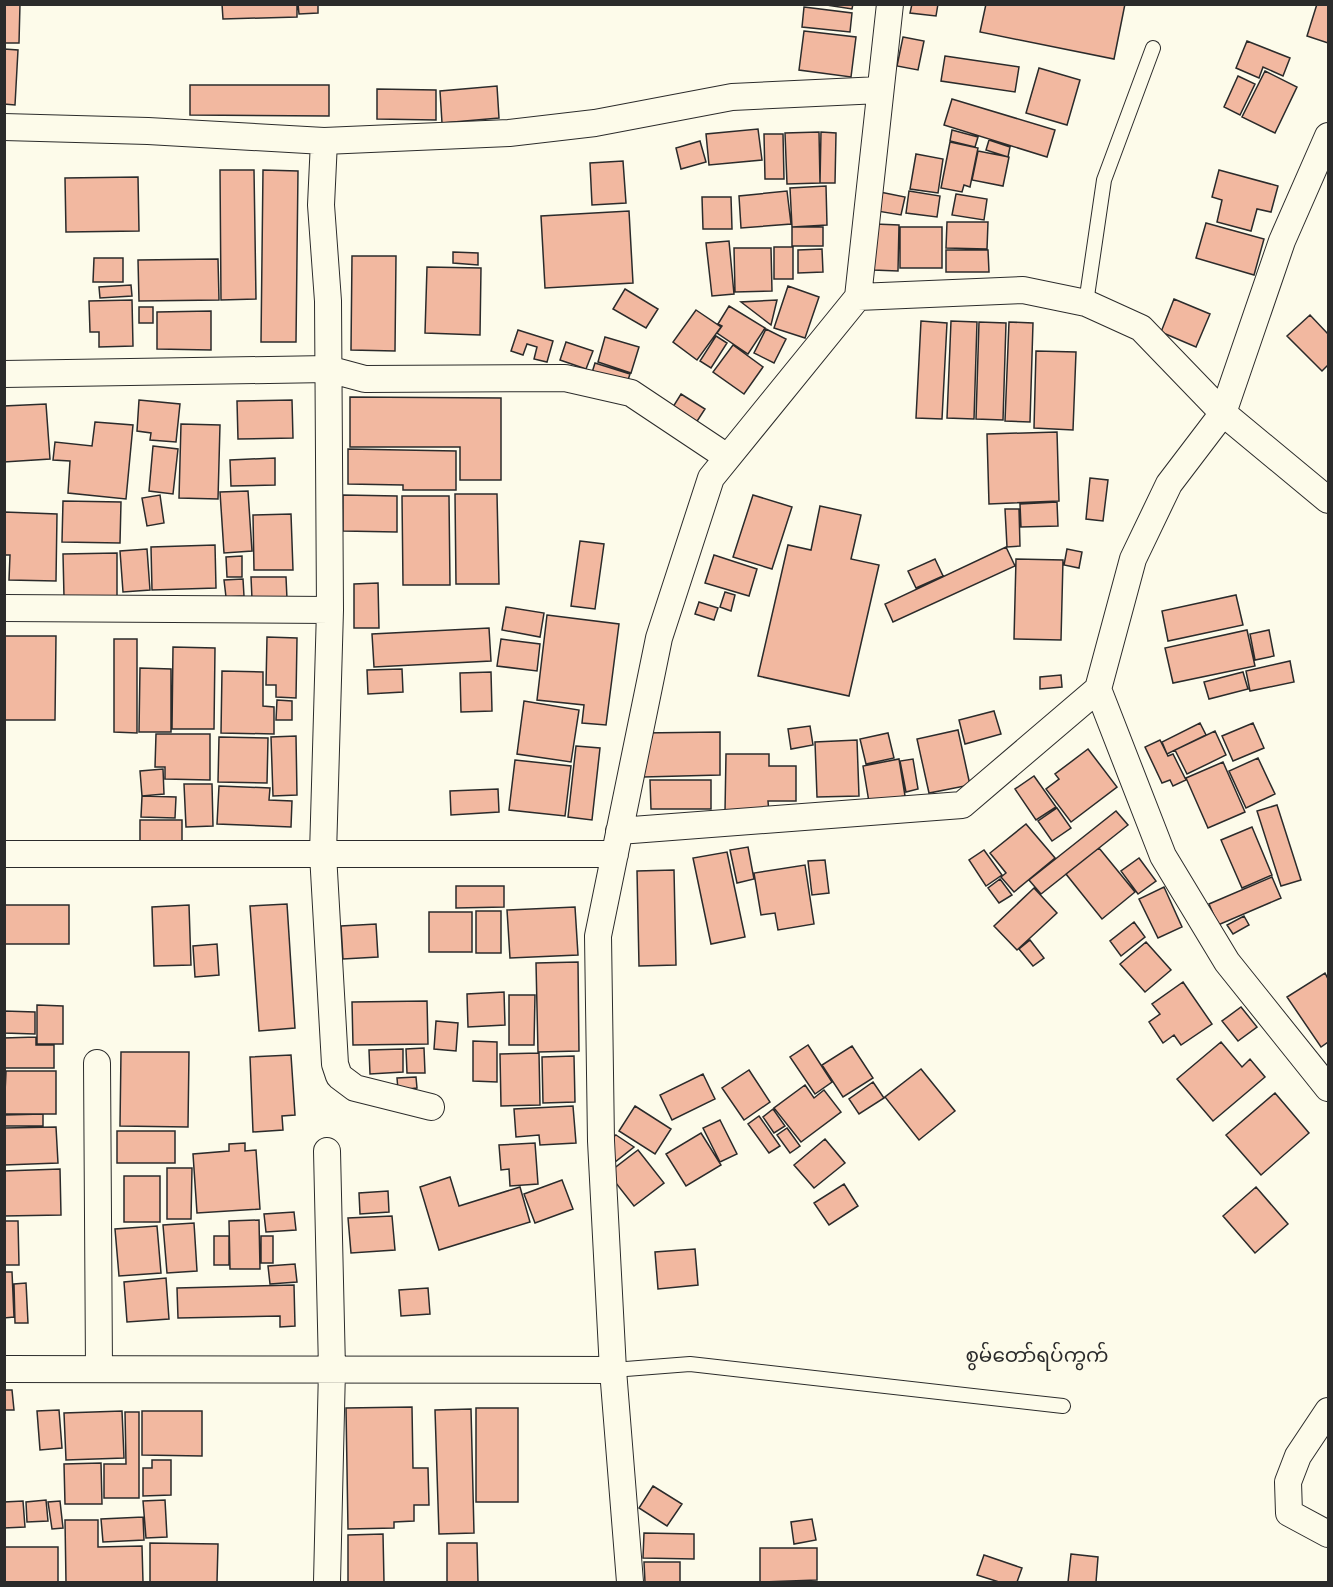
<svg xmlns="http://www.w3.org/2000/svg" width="1333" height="1587" font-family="Helvetica,'Noto Sans Myanmar',sans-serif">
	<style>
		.building { fill: #f2b8a0; stroke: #2b2b2b; stroke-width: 1.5 }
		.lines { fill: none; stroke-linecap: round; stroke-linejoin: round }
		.lane-casing { stroke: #2b2b2b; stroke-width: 16 }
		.street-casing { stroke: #2b2b2b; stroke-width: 28 }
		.lane { stroke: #fdfbea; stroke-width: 14 }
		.street { stroke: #fdfbea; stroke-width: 26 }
		.labels { text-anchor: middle; stroke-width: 4.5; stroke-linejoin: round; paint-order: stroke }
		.quarter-label { font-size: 20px; fill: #2b2b2b; stroke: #fdfbea }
	</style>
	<rect width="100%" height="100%" fill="#fdfbea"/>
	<!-- building -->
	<path class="building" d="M4,4H20L19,43H4Z
		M222,4H297V17L223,19Z
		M298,4H318V13L299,14Z
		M820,4H853L852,9Z
		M912,4H938L936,16L910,13Z
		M986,4H1125L1114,59L980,32Z
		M1317,4H1328V43L1307,36Z
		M804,7L852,13L850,32L802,27Z
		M804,31L856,37L851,77L799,70Z
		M903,37L924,41L918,70L897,66Z
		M1247,41L1290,58L1283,76L1263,67L1259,78L1236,68Z
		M4,49L18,50L15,105L4,104Z
		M945,56L1019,67L1015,92L941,81Z
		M1039,68L1080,80L1067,125L1026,113Z
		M1265,71L1297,87L1275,133L1242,117Z
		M1238,76L1255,84L1240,115L1224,107Z
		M190,85H329V116L190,115Z
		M497,86L499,118L442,123L440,91Z
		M377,89L436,90V120L377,119Z
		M952,99L1055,130L1047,157L944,125Z
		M758,129L762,160L709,165L706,134Z
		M952,130L978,137L975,147L950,141Z
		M819,132L820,183L787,184L785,133Z
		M821,132L836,133L835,183H820Z
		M764,134H783L784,179H765Z
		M989,140L1010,147L1008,157L986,150Z
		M700,141L706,162L681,169L676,148Z
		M950,142L978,148L970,187L964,185L962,192L941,188Z
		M978,151L1009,157L1003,186L972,180Z
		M916,154L943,159L938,193L910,189Z
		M623,161L626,203L592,205L590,163Z
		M220,170H254L256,299L221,300Z
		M263,170L298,171L296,342H261Z
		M1219,170L1278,186L1271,212L1257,209L1251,231L1217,222L1222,200L1212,197Z
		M138,177L139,231L66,232L65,178Z
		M826,186L827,225L792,227L790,188Z
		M787,191L791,224L741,228L739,196Z
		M909,191L940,196L937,217L906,213Z
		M880,192L905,197L901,215L877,211Z
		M956,194L987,199L984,220L952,215Z
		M702,197H731L732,229H703Z
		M629,211L633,283L545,288L541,216Z
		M947,222H988L987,249L946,248Z
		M1206,223L1264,239L1254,275L1196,258Z
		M875,224L899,225L898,271L873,270Z
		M792,227H823V246H792Z
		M900,227H942V268H900Z
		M729,241L734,294L712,296L706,243Z
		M774,247H793V279H774Z
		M734,248H771L772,291L735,292Z
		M822,249L823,272L798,273V250Z
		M946,250H988L989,272H946Z
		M453,252L478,253V265L453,263Z
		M352,256H396L395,351L351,350Z
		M94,258H123V282H93Z
		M218,259L219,300L139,301L138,260Z
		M427,267L481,268L480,335L425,333Z
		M131,285L132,296L100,298L99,287Z
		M788,286L819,297L805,338L774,328Z
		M625,289L658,309L646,328L613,309Z
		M1174,299L1210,314L1196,347L1161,332Z
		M132,300L133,346L99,347V332H90L89,301Z
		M777,300L771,325L741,302Z
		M729,306L765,328L748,354L717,333L722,326L718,324Z
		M139,307H153V323H139Z
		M696,310L721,327L697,360L673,342Z
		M211,311V350L157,349V312Z
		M1310,315L1328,334V365L1322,371L1287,336Z
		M921,321L947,323L942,419L916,418Z
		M951,321L977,322L974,419L947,418Z
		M979,322L1006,323L1003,420L976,419Z
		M1009,322L1033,323L1030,422L1005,421Z
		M766,329L786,339L774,363L754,353Z
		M518,330L553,341L547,362L534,359L537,347L527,344L523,355L511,351Z
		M716,336L727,343L711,368L700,361Z
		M605,337L639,347L631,373L598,362Z
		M566,342L593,351L586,369L560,360Z
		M733,345L763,367L744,394L713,372Z
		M1036,351L1076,352L1073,430L1034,428Z
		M595,363L630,374L625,389L590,379Z
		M681,394L705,409L692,429L668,415Z
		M350,397L501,398V480H460V447H350Z
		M139,400L180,404L176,442L150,440L151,433L137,431Z
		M292,400L293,438L238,439L237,401Z
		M46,404L50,459L4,462V406Z
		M95,422L133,425L126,499L68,493L70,461L53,460L55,442L92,446Z
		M181,424L220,425L218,499L179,498Z
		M1057,432L1059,501L989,504L987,434Z
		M153,446L178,449L173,494L149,491Z
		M348,449L456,451V490H403V485L348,484Z
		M275,458V485L231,486L230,460Z
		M1090,478L1108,480L1103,521L1086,519Z
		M248,491L252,551L224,553L220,492Z
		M455,494H497L499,584H456Z
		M160,495L164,523L147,526L142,498Z
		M343,495L397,496V532L343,531Z
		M753,495L792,507L772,569L733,557Z
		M402,496H449L450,585H403Z
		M63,501L121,502L120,543L62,542Z
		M1057,502L1058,526L1021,527L1020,504Z
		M820,506L861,515L851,559L879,565L849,696L758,676L788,545L811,550Z
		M1005,509H1019L1020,546L1007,547Z
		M4,512L57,514L56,581L9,580L10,555H4Z
		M291,514L293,570H254L253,515Z
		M580,541L604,544L595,609L571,606Z
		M215,545L216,588L152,590L151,547Z
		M1006,547L1015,566L893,622L885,604Z
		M147,549L150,590L123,592L120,551Z
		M1067,549L1082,552L1079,568L1064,565Z
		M117,553V596L64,597L63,554Z
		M714,555L757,569L749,596L705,583Z
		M242,556V577H227L226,557Z
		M935,559L943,576L916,588L908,571Z
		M1016,559L1063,560L1061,640L1014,639Z
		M251,577H286L287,599H252Z
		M243,579L244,596L226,597L224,580Z
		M378,583L379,628H354V584Z
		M725,592L735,595L731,611L720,607Z
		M1236,595L1243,625L1168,641L1162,611Z
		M699,602L718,608L714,620L695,614Z
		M506,607L544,613L540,637L502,630Z
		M547,615L619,624L606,725L582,723L584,705L537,700Z
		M489,628L491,661L374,667L372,634Z
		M1247,630L1255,666L1173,683L1165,648Z
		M1269,630L1274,656L1255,660L1250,634Z
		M4,636H56L55,720H4Z
		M267,637L297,638L296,698L276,697V685H266Z
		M114,639H137V733L114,732Z
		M501,639L540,644L537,671L497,666Z
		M173,647L215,648L214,729H172Z
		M1290,661L1294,682L1250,691L1246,671Z
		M140,668L171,669V732H139Z
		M402,669L403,692L368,694L367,670Z
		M222,671L263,672V706L274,707V734L221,733Z
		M491,672L492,711L461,712L460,673Z
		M1243,672L1248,689L1209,699L1204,682Z
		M1061,675L1062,687L1040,689V677Z
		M277,700L292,701V720H276Z
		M524,701L579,710L571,762L517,754Z
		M994,711L1001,734L965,744L959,720Z
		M1200,723L1206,735L1167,754L1162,742Z
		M1253,723L1264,748L1233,761L1222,736Z
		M810,726L813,745L791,749L788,729Z
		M958,730L970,785L929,793L917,739Z
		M1215,731L1226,755L1187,774L1175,750Z
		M720,732V775L643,777L641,733Z
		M888,733L894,758L866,764L860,739Z
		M156,734H210V780L165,779V767H155Z
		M296,736L297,795L273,796L271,737Z
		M219,737L268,738L267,783L218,782Z
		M857,740L859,796L817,797L815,742Z
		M1160,740L1168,756L1173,754L1186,780L1173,786L1170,780L1162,783L1145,747Z
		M576,746L600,748L592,820L568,817Z
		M1088,749L1117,787L1071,822L1046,789L1059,779L1055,774Z
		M726,754H769V766H796V801H768L769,813L725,812Z
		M1258,758L1275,794L1246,808L1229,771Z
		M899,759L905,796L869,802L863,766Z
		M913,759L918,789L906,792L900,761Z
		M515,760L571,766L565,816L509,810Z
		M1223,762L1245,812L1208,828L1186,778Z
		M163,769L164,794L142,796L140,771Z
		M1034,776L1056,807L1036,820L1015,789Z
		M650,780H711V809H651Z
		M184,784H212L213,826L186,827Z
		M219,786L270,788L269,800L292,801L291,827L217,824Z
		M498,789L499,812L451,815L450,791Z
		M142,796L176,797L175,818L141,817Z
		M1277,805L1301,880L1281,886L1257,811Z
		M1057,808L1071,828L1052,841L1038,821Z
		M1116,811L1128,825L1041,894L1029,880Z
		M140,820H182V841H140Z
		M1026,824L1055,858L1014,892L1001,877L1006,873L990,853Z
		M1252,827L1272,875L1242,888L1221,840Z
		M748,847L754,879L737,883L730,850Z
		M1099,848L1135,892L1102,919L1066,874Z
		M984,850L1002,875L986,886L969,860Z
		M727,852L745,937L711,944L693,858Z
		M1139,858L1156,881L1138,894L1121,871Z
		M825,860L829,893L812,895L808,861Z
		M805,865L814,924L778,930L775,913L761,915L754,873Z
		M674,870L676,965L639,966L637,871Z
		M1272,877L1281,898L1218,925L1209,904Z
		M1000,879L1012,895L999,903L988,888Z
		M456,886H504V907L456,908Z
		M1164,887L1182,927L1158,938L1139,899Z
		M1034,888L1057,913L1017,950L994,926Z
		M287,904L295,1028L259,1031L250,906Z
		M4,905H69V944H4Z
		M189,905L191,965L154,966L152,907Z
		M575,907L578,955L510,958L507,910Z
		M476,911H501V953H476Z
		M429,912H472V952H429Z
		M1244,916L1249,925L1233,934L1227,925Z
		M1134,922L1145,937L1121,956L1110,941Z
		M376,924L378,957L343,959L341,926Z
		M1030,940L1044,958L1033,966L1019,949Z
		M1146,942L1171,970L1145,992L1120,964Z
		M217,944L219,975L195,977L193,946Z
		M578,962L579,1051L538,1052L536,963Z
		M1325,973L1328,979V1042L1321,1047L1287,997Z
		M1183,982L1212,1024L1181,1045L1174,1035L1163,1043L1149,1022L1160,1014L1152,1004Z
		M504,992L505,1025L468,1027L467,994Z
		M509,995H535L534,1045H509Z
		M427,1001L428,1044L353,1045L352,1002Z
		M37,1005L63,1006V1044H37Z
		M1241,1007L1257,1027L1238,1041L1222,1021Z
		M4,1011L35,1012V1034L4,1033Z
		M436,1021L458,1023L456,1051L434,1049Z
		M36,1037V1045H54V1068H4V1038Z
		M473,1041L497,1042V1082L473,1081Z
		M1221,1042L1242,1067L1250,1059L1265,1077L1213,1121L1177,1079Z
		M808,1045L832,1082L815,1094L790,1057Z
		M852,1046L873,1078L843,1097L822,1065Z
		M424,1048L425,1073H407L406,1049Z
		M403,1049V1072L370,1074L369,1050Z
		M121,1052H189L188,1127L120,1126Z
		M539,1053L540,1105L501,1106L500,1054Z
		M291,1055L295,1115L282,1116L283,1130L253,1132L250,1057Z
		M574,1056L575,1102L543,1103L542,1057Z
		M921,1069L955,1111L919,1140L885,1097Z
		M749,1070L770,1102L744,1120L722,1088Z
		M6,1071H56V1114H4Z
		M703,1074L715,1099L672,1120L660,1095Z
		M416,1077L417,1088L398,1090L397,1078Z
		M873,1082L884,1098L859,1114L849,1099Z
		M805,1085L814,1098L824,1090L841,1112L801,1142L774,1108Z
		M1275,1093L1309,1133L1261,1175L1226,1135Z
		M573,1106L576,1143L540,1145L539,1135L516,1137L514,1109Z
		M635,1106L671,1129L655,1154L619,1131Z
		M773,1109L785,1126L774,1133L763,1117Z
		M43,1114V1126H4V1115Z
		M759,1116L780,1146L769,1153L748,1124Z
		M720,1120L737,1154L720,1162L703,1128Z
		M56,1127L58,1163L4,1165V1128Z
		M787,1128L800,1146L790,1153L777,1135Z
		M117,1131H175V1163H117Z
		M701,1133L721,1165L686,1186L666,1154Z
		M616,1135L634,1147L615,1162L605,1141Z
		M825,1139L845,1163L814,1188L794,1165Z
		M245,1143V1151L256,1150L260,1209L197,1213L193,1154L229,1151V1144Z
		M535,1143L538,1184L510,1186L509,1169L501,1170L499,1145Z
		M638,1150L664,1183L634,1206L608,1173Z
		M167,1168H192L191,1219H167Z
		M60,1169L61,1215L4,1216V1171Z
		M124,1176H160V1222H124Z
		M450,1177L459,1206L520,1187L530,1222L439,1250L420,1187Z
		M562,1180L573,1209L535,1223L524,1194Z
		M844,1184L858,1206L829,1225L814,1203Z
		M1256,1187L1288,1224L1255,1253L1223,1216Z
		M388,1191L389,1212L360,1214L359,1193Z
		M294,1212L296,1230L266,1232L264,1214Z
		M392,1216L395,1250L351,1253L348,1218Z
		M259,1220L260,1269H230L229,1221Z
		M4,1221H18L19,1265H4Z
		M194,1223L197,1271L167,1273L163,1225Z
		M157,1226L161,1273L119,1276L115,1229Z
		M214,1236H229V1265H214Z
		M261,1236H273V1263H261Z
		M695,1249L698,1285L658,1289L655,1252Z
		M295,1264L297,1282L270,1284L268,1266Z
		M4,1272H12L14,1317L4,1318Z
		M166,1278L169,1319L127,1322L124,1282Z
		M26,1283L28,1323H15L14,1284Z
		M294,1285L295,1326L280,1327V1316L178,1318L177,1288Z
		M428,1288L430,1314L401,1316L399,1290Z
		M4,1390H12L14,1410H4Z
		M412,1407L413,1468H428L429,1505H414V1521L394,1522V1528L348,1529L346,1408Z
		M476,1408H518V1502H476Z
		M471,1409L474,1533L439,1534L435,1410Z
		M59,1410L62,1448L40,1450L37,1411Z
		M122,1411L124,1458L66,1460L64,1413Z
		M142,1411H202V1456L142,1455Z
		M125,1412H139V1498H104V1464H126Z
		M152,1460H171V1495L143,1496V1468H152Z
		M101,1463L102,1504H65L64,1464Z
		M653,1486L682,1504L667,1526L639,1508Z
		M46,1500L48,1521L27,1522L26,1502Z
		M165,1500L167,1537L146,1538L143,1501Z
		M23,1501L25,1527L4,1528V1502Z
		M60,1501L63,1528L52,1529L48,1502Z
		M143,1517L144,1540L103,1542L101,1519Z
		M812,1519L816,1540L794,1544L791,1522Z
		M65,1520H98V1547L142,1546L143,1582H66Z
		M644,1533L694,1534V1559L643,1558Z
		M383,1534L384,1582H348V1535Z
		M150,1543L218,1544L217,1582H150Z
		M447,1543H477L478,1582H447Z
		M4,1547H58V1582H4Z
		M760,1548H817V1580L760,1582Z
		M1071,1554L1098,1557L1096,1582H1068Z
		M984,1555L1022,1568L1017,1582H999L977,1575Z
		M644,1562H680V1582H645Z"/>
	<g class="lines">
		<defs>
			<path id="lane" d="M1086,303L1104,180L1153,48
				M613,1370L690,1364L1063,1406"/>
			<path id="street" d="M4,127L148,131L324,141L509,133L595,123L732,97L880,90
				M324,141L321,205L328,301L330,610L323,854L335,1064L339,1076L355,1088L431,1107
				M858,297L1023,290L1086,303L1141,328L1223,413L1328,500
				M4,374L328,369L365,379L565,378L631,393L727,457
				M4,608L330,610
				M1098,689L1163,856L1227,962L1328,1088
				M619,831L962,805L1098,689L1133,559L1169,484L1223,413L1282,241L1328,136
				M4,854H615
				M97,1063L99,1369
				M327,1151L332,1369L327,1582
				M4,1369L613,1370
				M1328,1411L1298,1456L1288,1482L1289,1513L1328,1534
				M630,1582L613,1370L601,1141L598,936L659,638L711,478L858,297L890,4"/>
		</defs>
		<!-- lane casing -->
		<use href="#lane" class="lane-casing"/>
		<!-- street casing -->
		<use href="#street" class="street-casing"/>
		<!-- lane -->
		<use href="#lane" class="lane"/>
		<!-- street -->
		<use href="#street" class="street"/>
	</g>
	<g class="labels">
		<!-- quarter labels -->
		<g class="quarter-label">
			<text x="1037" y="1362">စွမ်တော်ရပ်ကွက်</text>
		</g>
	</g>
	<!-- border -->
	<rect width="1333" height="1587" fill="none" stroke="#2b2b2b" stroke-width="12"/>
</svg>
